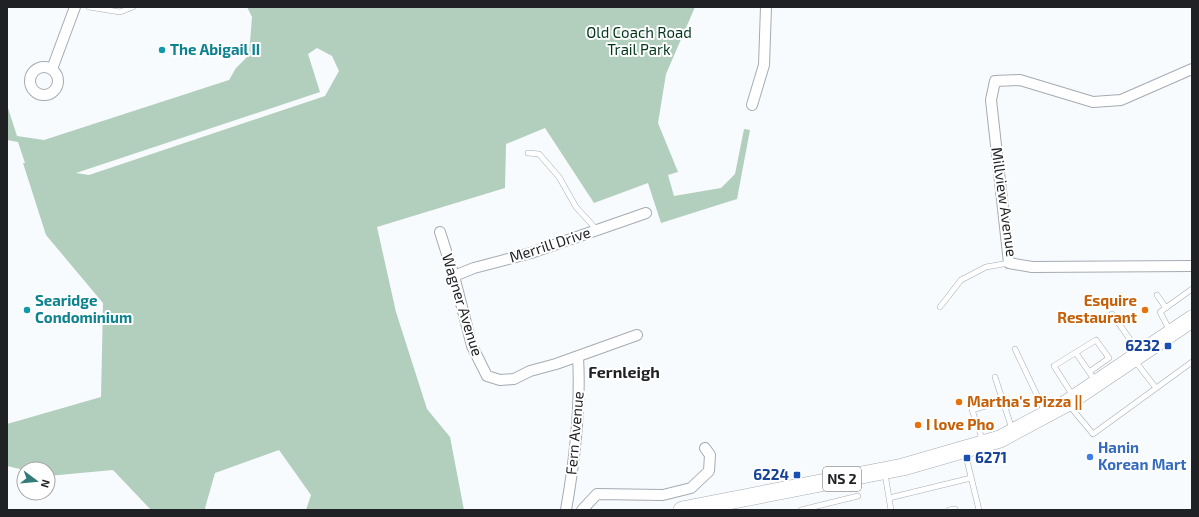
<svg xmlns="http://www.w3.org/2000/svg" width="1199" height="517" font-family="'Exo 2',sans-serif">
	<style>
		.green { fill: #b2cebc; fill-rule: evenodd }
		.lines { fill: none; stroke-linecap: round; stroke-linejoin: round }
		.lane-casing { stroke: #a5abb3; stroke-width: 6 }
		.street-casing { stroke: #a5abb3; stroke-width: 12 }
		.primary-casing { stroke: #a5abb3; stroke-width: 18 }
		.lane { stroke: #fff; stroke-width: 5 }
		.street { stroke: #fff; stroke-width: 10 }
		.primary { stroke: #fff; stroke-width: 17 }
		.culture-dot { fill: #0f9aa8; stroke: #fff; stroke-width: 1.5 }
		.food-dot { fill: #e8710a; stroke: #fff; stroke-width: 1.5 }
		.transit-dot { fill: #1a4fb4; stroke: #fff; stroke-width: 1.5 }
		.shop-dot { fill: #3f7fe0; stroke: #fff; stroke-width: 1.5 }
		.labels { text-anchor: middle; stroke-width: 4; stroke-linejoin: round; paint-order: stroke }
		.shield { fill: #fff; stroke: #626466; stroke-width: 1 }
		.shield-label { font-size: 14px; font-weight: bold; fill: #1f2124 }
		.park-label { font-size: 15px; fill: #00361c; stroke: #fff }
		.culture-label { font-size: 15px; font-weight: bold; fill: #0d838f; stroke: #fff; text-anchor: start }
		.street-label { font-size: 15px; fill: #1f2124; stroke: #fff }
		.food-label { font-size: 15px; font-weight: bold; fill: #c56008; stroke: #fff; text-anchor: start }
		.transit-label { font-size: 15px; font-weight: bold; fill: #164399; stroke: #fff; text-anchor: end }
		.shop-label { font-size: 15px; font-weight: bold; fill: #366cbe; stroke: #fff; text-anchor: start }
		.neighbourhood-label { font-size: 16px; font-weight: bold; fill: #1f2124; stroke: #fff }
	</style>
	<rect width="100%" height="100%" fill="#f8fbfe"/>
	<!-- green -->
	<path class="green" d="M247,7H695L666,74L658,123L678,172L668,175L674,196L721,188L735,174L744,129L750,130L737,199L661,223L648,183L594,203L545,128L506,144L505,188L377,227L396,312L427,409L450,437L464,510H306L311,495L279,450L215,473L205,508L206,510H151L113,470L48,476V469L24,470L7,466V424L101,397L103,303L46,235L23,163H25L18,142L7,140V105L17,136L44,140L229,80L236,68L249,55L252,17ZM317,48L332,56L339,71L325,96L89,175L76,173L320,92L308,54Z"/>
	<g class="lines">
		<defs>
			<path id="lane" d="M89,7L120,12L133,7
				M528,153L539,154L559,177L576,207L597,230
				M1157,295L1166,308
				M940,307L961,280L986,267L1009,263
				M1112,314L1139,352
				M1170,331L1160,312L1192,289
				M1015,349L1045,412
				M1076,353L1096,382
				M1135,361L1156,388
				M995,377L1012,429
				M1073,396L1054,366L1096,340L1109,358L1089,372
				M1069,405L1093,434L1192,362
				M983,441L972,410L1003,401
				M965,452L979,510
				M885,474L889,498L971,478
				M889,498L891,510
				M801,510L858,496
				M949,510L955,509"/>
			<path id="street" d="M30 81a14 14 0 1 1 28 0a14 14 0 1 1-28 0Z
				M52,69L75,7
				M1192,69L1121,100L1093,102L1020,80L995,81L991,100L1009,263L1032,267L1192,266
				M752,105L764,65L766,7
				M440,232L454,276L472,346L487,376L500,380L514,379L530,371L556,364L637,335
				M454,276L474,268L531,253L646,213
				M566,510C575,459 581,408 578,356
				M582,510L597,494L663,495L691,488L709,471L710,455L705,448"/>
			<path id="primary" d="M682,510L903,467L1000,439L1067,403L1192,319"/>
		</defs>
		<!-- lane casing -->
		<use href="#lane" class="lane-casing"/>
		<!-- street casing -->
		<use href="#street" class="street-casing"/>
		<!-- primary casing -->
		<use href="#primary" class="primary-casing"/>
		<!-- lane -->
		<use href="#lane" class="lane"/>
		<!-- street -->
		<use href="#street" class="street"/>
		<!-- primary -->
		<use href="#primary" class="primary"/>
	</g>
	<!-- markers -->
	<g class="culture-dot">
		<circle cx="162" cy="50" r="4"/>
		<circle cx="27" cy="310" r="4"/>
	</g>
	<g class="food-dot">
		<circle cx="1145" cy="310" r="4"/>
		<circle cx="959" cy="402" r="4"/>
		<circle cx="918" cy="425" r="4"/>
	</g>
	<g class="transit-dot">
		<rect x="1164" y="342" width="8" height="8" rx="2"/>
		<rect x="963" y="454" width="8" height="8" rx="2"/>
		<rect x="793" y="471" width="8" height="8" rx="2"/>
	</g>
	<circle class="shop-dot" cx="1090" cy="457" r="4"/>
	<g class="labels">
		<!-- shield labels -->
		<rect class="shield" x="823" y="467" width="38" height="24" rx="3"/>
		<g class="shield-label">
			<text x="842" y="484">NS 2</text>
		</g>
		<!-- park labels -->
		<g class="park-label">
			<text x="639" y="38">Old Coach Road<tspan x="639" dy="17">Trail Park</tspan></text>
		</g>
		<!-- culture labels -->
		<g class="culture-label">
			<text x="170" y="55">The Abigail II</text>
			<text x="35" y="306">Searidge<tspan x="35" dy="17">Condominium</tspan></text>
		</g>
		<!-- street labels -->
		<g class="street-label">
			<text transform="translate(1004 202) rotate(82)" y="5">Millview Avenue</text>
			<text transform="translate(550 245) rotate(-18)" y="5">Merrill Drive</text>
			<text transform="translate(462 305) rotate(73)" y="5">Wagner Avenue</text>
			<text transform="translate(575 433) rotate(-85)" y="5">Fern Avenue</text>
		</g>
		<!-- food labels -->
		<g class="food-label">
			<text x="1137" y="306" text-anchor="end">Esquire<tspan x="1137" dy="17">Restaurant</tspan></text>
			<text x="967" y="407">Martha's Pizza ||</text>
			<text x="926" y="430">I love Pho</text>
		</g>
		<!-- transit labels -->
		<g class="transit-label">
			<text x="1160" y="351">6232</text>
			<text x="975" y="463" text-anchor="start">6271</text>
			<text x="789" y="480">6224</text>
		</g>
		<!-- shop labels -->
		<g class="shop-label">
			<text x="1098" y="453">Hanin<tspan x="1098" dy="17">Korean Mart</tspan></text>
		</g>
		<!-- neighbourhood labels -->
		<g class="neighbourhood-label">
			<text x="624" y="378">Fernleigh</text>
		</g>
	</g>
	<!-- border -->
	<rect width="1199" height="517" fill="none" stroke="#1f2124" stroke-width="16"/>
	<!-- north arrow -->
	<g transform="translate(36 481) rotate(106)"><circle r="19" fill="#ffffff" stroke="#a5a6a7"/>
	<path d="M0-3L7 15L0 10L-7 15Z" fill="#327b79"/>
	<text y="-6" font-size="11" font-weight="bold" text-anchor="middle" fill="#1f2124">N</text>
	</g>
</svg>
